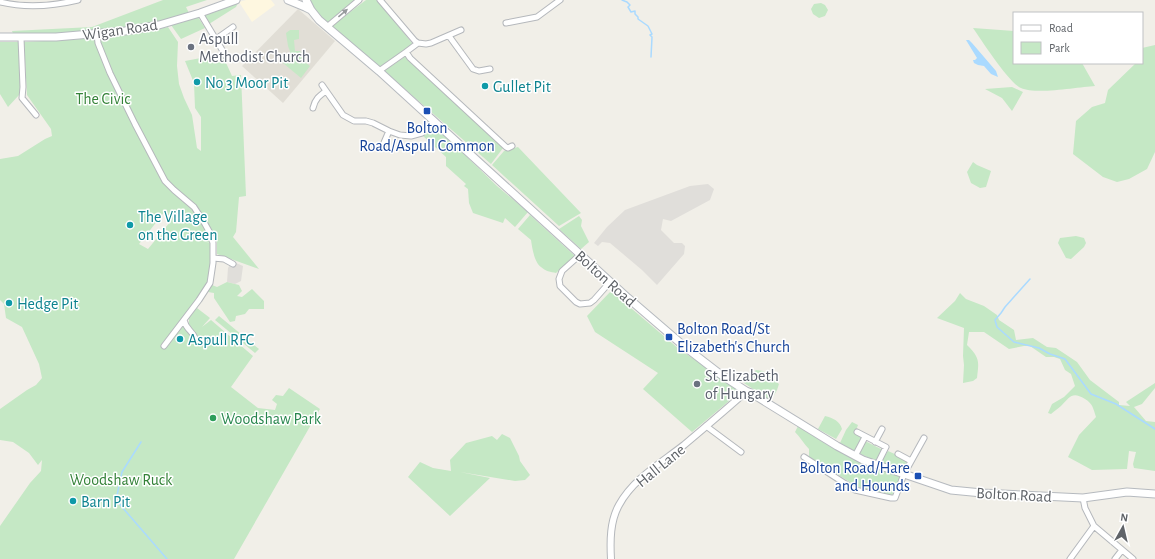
<svg xmlns="http://www.w3.org/2000/svg" width="1155" height="559" font-family="'Alegreya Sans',sans-serif">
	<style>
		.commercial { fill: #fef7e0 }
		.industrial { fill: #e0deda }
		.education { fill: #e1ded6 }
		.green { fill: #c5e8c5; fill-rule: evenodd }
		.water { fill: #aadaff }
		.lines { fill: none; stroke-linecap: round; stroke-linejoin: round }
		.stream { stroke: #aadaff; stroke-width: 1.5 }
		.minor-casing { stroke: #b5b8bc; stroke-width: 7 }
		.tertiary-casing { stroke: #b5b8bc; stroke-width: 8 }
		.secondary-casing { stroke: #b6babf; stroke-width: 9 }
		.minor { stroke: #fff; stroke-width: 5 }
		.tertiary { stroke: #fff; stroke-width: 6 }
		.secondary { stroke: #fff; stroke-width: 7 }
		.oneway { fill: #979a9d }
		.worship-dot { fill: #6b7280; stroke: #fff; stroke-width: 1.5 }
		.culture-dot { fill: #0f9aa8; stroke: #fff; stroke-width: 1.5 }
		.transit-dot { fill: #1a4fb4; stroke: #fff; stroke-width: 1.5 }
		.leisure-dot { fill: #2e9e5b; stroke: #fff; stroke-width: 1.5 }
		.labels { text-anchor: middle; stroke-width: 3; stroke-linejoin: round; paint-order: stroke }
		.street-label { font-size: 16px; fill: #5f6368; stroke: #fff }
		.worship-label { font-size: 16px; fill: #5b616d; stroke: #fff; text-anchor: start }
		.culture-label { font-size: 16px; fill: #0d838f; stroke: #fff; text-anchor: start }
		.park-label { font-size: 16px; fill: #348238; stroke: #fff }
		.transit-label { font-size: 16px; fill: #164399; stroke: #fff }
		.leisure-label { font-size: 16px; fill: #27864d; stroke: #fff; text-anchor: start }
	</style>
	<rect width="100%" height="100%" fill="#f1efe8"/>
	<!-- commercial -->
	<path class="commercial" d="M246,0H271L275,5L252,22L239,2Z"/>
	<!-- industrial -->
	<path class="industrial" d="M708,184L714,189L710,200L671,221L663,219L661,230L674,243H682L685,246L684,254L657,285L642,270L610,243L602,242L598,246L594,243L607,227L625,210L690,186Z
		M231,263H236L243,266L241,281L235,284L227,282L228,268Z"/>
	<!-- education -->
	<path class="education" d="M298,9L335,41L283,103L242,66Z"/>
	<!-- green -->
	<path class="green" d="M163,0H207L186,7L189,13L154,23L109,30L14,36L12,31L92,27Z
		M309,0H357L326,24L314,10Z
		M366,0H377L412,43V46L380,67L329,28Z
		M238,3L236,7L209,24L203,15Z
		M821,3L825,5L828,10L825,16L819,18L813,14L811,9L814,4Z
		M198,17L205,28L181,39L171,25Z
		M168,27L178,42L177,66L179,84L184,98L192,115L197,148L201,151V117L195,108L194,83L185,61L222,54L232,76L241,75L246,196L239,197L236,232L233,237L259,269L217,254V242H206L213,243L210,283L184,320L189,323V317L197,308L210,318L202,327L211,320L253,356L231,387L258,408L275,410L277,404L272,400L276,395L283,396L289,388L320,409L234,559H0V526L30,483L41,471L42,460L38,465L29,453L13,442L0,440V409L27,390L36,385L42,378L39,364L22,327L6,318L4,304L0,300V159L18,156L45,139L52,136L51,129L27,95L24,42L101,38L135,34ZM166,210L170,222L148,249L139,244Z
		M973,28L1014,31V63H1082L1095,86C1078,87 1036,95 1021,88C1009,83 982,41 973,28Z
		M290,30H299V39L294,40L295,51H300L304,57L302,60L310,66L301,78L283,63L291,54L288,46L286,33Z
		M0,42H20L21,91L19,95L8,107L0,94Z
		M1155,45V152L1147,169L1129,179L1117,182L1103,177L1073,154L1076,121L1092,107L1105,103L1108,90L1136,63H1142V48Z
		M406,56L503,148L491,164L384,71Z
		M1012,87L1023,92L1012,111L1002,98L985,89Z
		M434,125L497,186L528,212L515,227L505,218L503,223L473,213L469,203L468,189L464,186L466,184L446,166V157L423,136Z
		M518,147L581,213L559,226L492,165L504,151Z
		M973,162L977,165L991,171L986,187L980,188L971,183L967,172Z
		M530,215L575,256L556,273C551,272 545,271 541,267C534,262 532,247 531,240L518,229Z
		M579,216L582,220L581,226L589,242L581,249L559,229Z
		M1076,236L1084,238L1086,243L1084,247L1071,259L1066,258L1058,243L1060,238Z
		M227,282L239,285L242,291L237,296L242,297L252,289L264,301V309H249L245,314L236,316L235,321L230,322L214,298V293L208,292L212,285L217,287Z
		M611,291L679,349L741,391L692,432L643,389L658,373L595,332L587,316Z
		M960,293L966,299L984,306L997,315L999,320L1014,330L1016,340L1033,338L1047,347L1056,348L1077,362L1090,380L1119,402V405L1130,406L1126,402L1155,383V388L1142,404L1134,407L1146,421L1155,422V471L1134,468L1133,464L1136,452L1129,451L1127,469L1092,470L1068,457L1079,435L1096,417C1093,408 1093,404 1085,399C1072,391 1070,397 1061,406C1058,409 1054,411 1051,414L1048,413L1052,404L1064,397L1075,386L1071,374L1065,370L1060,359L1054,357H1046L1030,346H1024L1009,349L984,332H969L967,345C980,358 979,361 977,378L973,381L963,383L964,365L963,356L964,328L937,318L955,301Z
		M219,316L259,349L255,353L215,320Z
		M756,370L763,371L779,384L777,390L771,401L744,383Z
		M825,416C833,418 840,421 842,429L836,439L818,429Z
		M852,422L858,425L855,433L862,438L855,451L840,443L846,430Z
		M798,426L829,446L846,455L900,475L896,491L892,495L858,487L809,457V449C804,444 800,437 795,432Z
		M502,434L510,438L519,456L520,461L530,475L525,480L515,481L460,472L490,478L450,516L408,477L420,462L433,468L451,471L450,460L466,443L492,436L497,440Z
		M865,441L883,450L877,462L859,453Z
		M888,451L908,460L904,469L881,462Z"/>
	<!-- water -->
	<path class="water" d="M966,40H969L972,43L996,71L998,77L991,74L984,66L978,65L974,63L973,60H975L977,58Z"/>
	<g class="lines">
		<!-- stream -->
		<path class="stream" d="M622,0L627,2L630,5L628,7L631,12L635,11V14L638,17V19L648,26L652,34L650,35L652,37L651,57
			M1030,279L1005,307L1001,313L995,320L997,327L1014,342L1039,348L1050,354L1065,359L1091,394L1116,404L1155,429
			M141,442L122,472L116,500L167,559"/>
		<defs>
			<path id="minor" d="M380,0L415,41L418,43L406,52L410,58L506,147L508,148L512,146
				M0,2C25,8 53,6 78,0
				M200,13L227,58
				M506,23L537,17L560,0
				M327,27L359,0
				M97,34L98,43L110,73L135,124L165,181L174,190L194,207L205,224L210,233L213,243V263L210,283L199,300L164,346
				M449,36L473,69L479,71L490,69
				M21,38L23,87L22,98L36,115
				M216,39L233,27
				M418,43L426,44L431,43L461,30
				M379,71L406,52
				M322,85L343,115L354,121H366L373,123L389,131L400,135L411,136L422,133L434,121
				M313,108C315,99 319,96 326,91
				M383,145L389,131
				M581,254L562,271L559,279L560,286L576,302L580,304L590,303L594,300L610,282
				M213,258L224,259L233,264
				M184,320C186,330 192,330 195,338
				M706,426L741,452
				M857,432L886,447L877,465
				M875,442L882,429
				M898,454L911,461
				M855,456L865,437
				M804,457L855,490L891,498H895L904,474L924,438
				M1083,498L1085,508L1094,526L1133,559
				M1070,559L1094,526
				M1115,559L1122,550"/>
			<path id="tertiary" d="M611,559C610,541 610,521 619,505C633,479 661,463 684,445C703,429 722,413 740,397L746,391"/>
			<path id="secondary" d="M288,0L305,7L311,10
				M306,0L311,10L319,20L379,71L628,298L685,347L720,374L746,391L751,393L837,446L863,460L951,490L982,493L1083,498L1127,492L1155,494
				M0,37H56L125,31L159,25L200,13L236,0"/>
		</defs>
		<!-- minor casing -->
		<use href="#minor" class="minor-casing"/>
		<!-- tertiary casing -->
		<use href="#tertiary" class="tertiary-casing"/>
		<!-- secondary casing -->
		<use href="#secondary" class="secondary-casing"/>
		<!-- minor -->
		<use href="#minor" class="minor"/>
		<!-- tertiary -->
		<use href="#tertiary" class="tertiary"/>
		<!-- secondary -->
		<use href="#secondary" class="secondary"/>
	</g>
	<!-- one-way arrows -->
	<defs><path id="oneway-solid" d="M-6-.8H1V-3.2L6.5 0L1 3.2V.8H-6Z"/></defs>
	<use class="oneway" href="#oneway-solid" transform="translate(343 13) rotate(-40)"/>
	<!-- markers -->
	<g class="worship-dot">
		<circle cx="191" cy="47" r="4"/>
		<circle cx="697" cy="384" r="4"/>
	</g>
	<g class="culture-dot">
		<circle cx="197" cy="82" r="4"/>
		<circle cx="485" cy="86" r="4"/>
		<circle cx="130" cy="225" r="4"/>
		<circle cx="9" cy="303" r="4"/>
		<circle cx="180" cy="339" r="4"/>
		<circle cx="73" cy="501" r="4"/>
	</g>
	<g class="transit-dot">
		<rect x="423" y="107" width="8" height="8" rx="2"/>
		<rect x="665" y="333" width="8" height="8" rx="2"/>
		<rect x="914" y="472" width="8" height="8" rx="2"/>
	</g>
	<circle class="leisure-dot" cx="213" cy="418" r="4"/>
	<g class="labels">
		<!-- street labels -->
		<g class="street-label">
			<text transform="translate(120 29) rotate(-8)" y="6">Wigan Road</text>
			<text transform="translate(606 278) rotate(42)" y="6">Bolton Road</text>
			<text transform="translate(660 465) rotate(-39)" y="6">Hall Lane</text>
			<text transform="translate(1014 494) rotate(3)" y="6">Bolton Road</text>
		</g>
		<!-- worship labels -->
		<g class="worship-label">
			<text x="199" y="44">Aspull<tspan x="199" dy="18">Methodist Church</tspan></text>
			<text x="705" y="381">St Elizabeth<tspan x="705" dy="18">of Hungary</tspan></text>
		</g>
		<!-- culture labels -->
		<g class="culture-label">
			<text x="205" y="88">No 3 Moor Pit</text>
			<text x="493" y="92">Gullet Pit</text>
			<text x="138" y="222">The Village<tspan x="138" dy="18">on the Green</tspan></text>
			<text x="17" y="309">Hedge Pit</text>
			<text x="188" y="345">Aspull RFC</text>
			<text x="81" y="507">Barn Pit</text>
		</g>
		<!-- park labels -->
		<g class="park-label">
			<text x="103" y="104">The Civic</text>
			<text x="121" y="485">Woodshaw Ruck</text>
		</g>
		<!-- transit labels -->
		<g class="transit-label">
			<text x="427" y="133">Bolton<tspan x="427" dy="18">Road/Aspull Common</tspan></text>
			<text x="677" y="334" text-anchor="start">Bolton Road/St<tspan x="677" dy="18">Elizabeth's Church</tspan></text>
			<text x="910" y="473" text-anchor="end">Bolton Road/Hare<tspan x="910" dy="18">and Hounds</tspan></text>
		</g>
		<!-- leisure labels -->
		<g class="leisure-label">
			<text x="221" y="424">Woodshaw Park</text>
		</g>
	</g>
	<!-- legend -->
	<rect x="1013" y="12" width="130" height="52" fill="#ffffff" stroke="#bfc1c3"/>
	<rect x="1021" y="25" width="20" height="6" fill="#ffffff" stroke="#bfc1c3"/>
	<text x="1049" y="32" font-size="12" fill="#5f6368">Road</text>
	<rect x="1021" y="42" width="20" height="12" fill="#c5e8c5" stroke="#bfc1c3"/>
	<text x="1049" y="52" font-size="12" fill="#5f6368">Park</text>
	<!-- north arrow -->
	<g transform="translate(1123 527) rotate(8)" stroke="#ffffff" stroke-width="3" paint-order="stroke">
	<path d="M0-3L7 15L0 10L-7 15Z" fill="#5f6368"/>
	<text y="-6" font-size="11" font-weight="bold" text-anchor="middle" fill="#5f6368">N</text>
	</g>
</svg>
